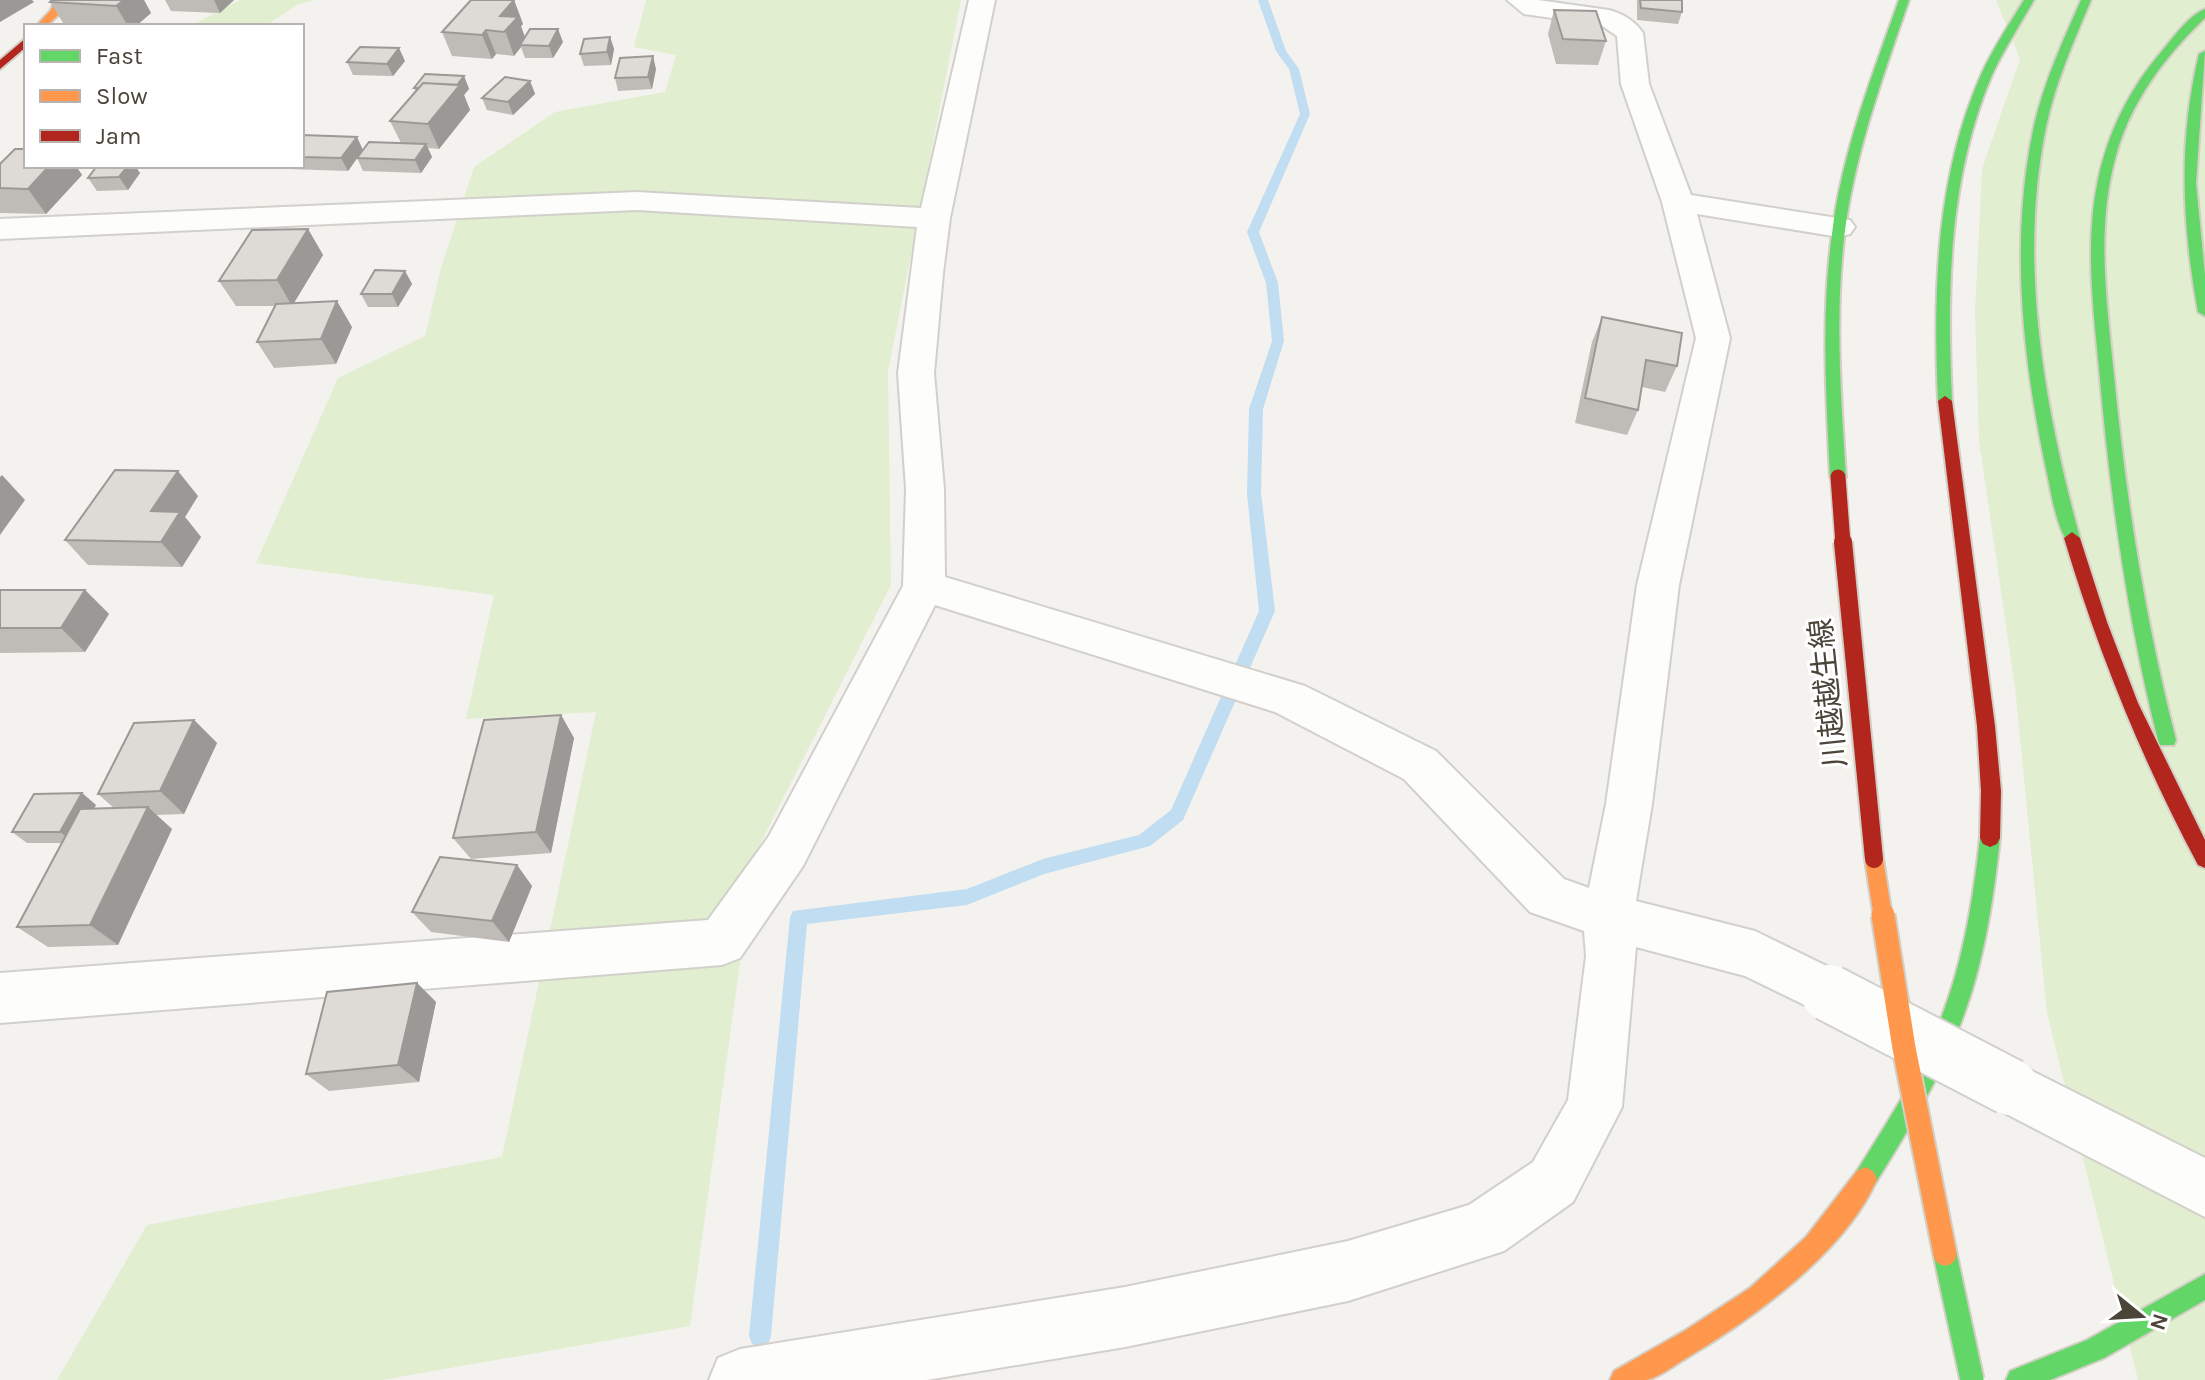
<svg xmlns="http://www.w3.org/2000/svg" width="2205" height="1380" font-family="Karla,'Noto Sans JP',sans-serif">
	<style>
		.green { fill: #e1eecf }
		.lines { fill: none; stroke-linecap: round; stroke-linejoin: round }
		.stream { fill: #c0ddf1; fill-rule: evenodd }
		.street-casing { stroke: #d2d0cb; stroke-width: 4 }
		.fast-casing { stroke: #d3cfc5; stroke-width: 4 }
		.slow-casing { stroke: #d3cfc5; stroke-width: 4 }
		.jam-casing { stroke: #d3cfc5; stroke-width: 4 }
		.street { fill: #fdfdfc; fill-rule: evenodd }
		.fast { fill: #63d668; fill-rule: evenodd }
		.slow { fill: #ff974d; fill-rule: evenodd }
		.jam { fill: #b3261e; fill-rule: evenodd }
		.street-bridge-casing { stroke: #d2d0cb; stroke-width: 60; stroke-linecap: butt }
		.fast-bridge-casing { stroke: #d3cfc5; stroke-width: 27; stroke-linecap: butt }
		.slow-bridge-far1-casing { stroke: #d3cfc5; stroke-width: 22; stroke-linecap: butt }
		.slow-bridge-casing { stroke: #d3cfc5; stroke-width: 27; stroke-linecap: butt }
		.jam-bridge-far1-casing { stroke: #d3cfc5; stroke-width: 18; stroke-linecap: butt }
		.jam-bridge-casing { stroke: #d3cfc5; stroke-width: 22; stroke-linecap: butt }
		.street-bridge { stroke: #fdfdfc; stroke-width: 56 }
		.fast-bridge { stroke: #63d668; stroke-width: 23 }
		.slow-bridge-far1 { stroke: #ff974d; stroke-width: 18 }
		.slow-bridge { stroke: #ff974d; stroke-width: 23 }
		.jam-bridge-far1 { stroke: #b3261e; stroke-width: 15 }
		.jam-bridge { stroke: #b3261e; stroke-width: 18 }
		.wall { fill: #bfbcb8 }
		.shaded-wall { fill: #9b9996 }
		.building { fill: #dedbd6; stroke: #9b9996; stroke-width: 2 }
		.labels { text-anchor: middle; stroke-width: 6; stroke-linejoin: round; paint-order: stroke }
		.street-label { font-size: 30px; fill: #4b4439; stroke: #fff }
	</style>
	<rect width="100%" height="100%" fill="#f4f2ee"/>
	<!-- green -->
	<path class="green" d="M240,0H315L297,5L265,26H190Z
		M646,0H961L888,372L891,585L755,854L690,1326L382,1380H57L147,1225L502,1157L596,712L466,719L494,595L256,563L338,378L425,336L441,268L474,167L555,112L665,92L676,55L634,47Z
		M1996,0H2205V1380H2138L2047,1013L2015,687L1979,441L1975,313L1982,169L2020,59Z"/>
	<g class="lines">
		<!-- stream -->
		<path class="stream" d="M1258,0H1268L1286,51L1299,69L1310,114L1259,232L1278,283L1284,341L1263,409L1261,493L1275,611L1183,820L1150,846L1044,874L967,905L807,924L771,1336L768,1344L760,1347L752,1344L749,1336L790,917L793,911L967,889L1043,859L1139,835L1171,810L1259,611L1247,493L1249,409L1272,341L1266,283L1247,232L1300,114L1289,69L1276,51Z"/>
		<defs>
			<path id="street" d="M969,0H995L950,218L943,273L934,373L944,489L945,577L1305,686L1436,751L1564,879L1589,888L1606,804L1637,585L1696,338L1662,202L1621,84L1617,36L1601,25L1524,14L1507,0H1538L1609,10C1622,13 1636,22 1643,33L1649,84L1691,195L1850,220L1855,227L1850,234L1839,237L1697,214L1730,338L1679,585L1652,804L1636,901L1755,931L1847,976L1855,993L1847,1010L1829,1017L1745,976L1636,947L1622,1107L1573,1202L1504,1251L1348,1301L1125,1347L927,1380H709L718,1358L740,1349L1125,1287L1348,1241L1469,1205L1533,1162L1568,1100L1586,956L1584,931L1530,912L1404,779L1275,712L935,605L803,866L740,958L722,965L0,1023V973L708,920L769,836L903,586L906,489L898,373L917,227L637,210L0,239V219L637,192L921,208Z
				M2010,1060L2205,1158V1217L1991,1106L1983,1087L1991,1068Z"/>
			<path id="fast" d="M1899,0H1909C1887,65 1863,130 1850,198C1833,290 1840,384 1846,477L1838,482L1830,477C1826,396 1821,314 1832,234C1842,153 1872,76 1899,0Z
				M2024,0H2034C2020,25 2004,49 1992,75C1948,178 1947,291 1952,401L1945,406L1938,401C1933,291 1936,177 1981,75C1993,48 2009,25 2024,0Z
				M2081,0H2091C2074,41 2055,83 2046,127C2018,263 2044,406 2080,538L2072,544C2059,540 2051,492 2048,478C2023,363 2009,242 2034,126C2044,82 2063,41 2081,0Z
				M2205,9V18C2164,57 2129,104 2115,159C2096,230 2107,304 2114,376C2126,499 2145,620 2176,740L2174,745H2160L2158,740C2127,617 2110,494 2099,368C2093,306 2085,242 2098,180C2108,132 2130,88 2162,51C2174,37 2188,16 2205,9Z
				M2205,51L2196,183L2205,275V316L2198,312C2182,224 2178,141 2199,54Z
				M1990,829L1997,832L2000,838C1993,903 1983,969 1958,1030C1936,1086 1904,1137 1873,1187L1865,1191L1857,1187L1853,1179L1857,1171C1885,1126 1915,1080 1936,1031C1962,970 1973,903 1980,838L1983,832Z
				M2205,1274V1300L2104,1358L2050,1380H2006L2010,1371L2087,1340Z"/>
			<path id="slow" d="M55,0H65L60,13L47,26H36L51,10Z
				M1865,1167L1873,1171L1877,1179C1846,1252 1751,1320 1685,1359C1674,1365 1660,1377 1647,1380C1637,1380 1622,1380 1610,1380L1614,1371L1686,1330L1750,1288L1806,1237L1857,1171Z"/>
			<path id="jam" d="M26,38V47L0,69V60Z
				M1945,396L1952,401L1995,726L2001,791L2000,838L1997,844L1990,847L1983,844L1980,838L1981,791L1977,726L1938,401Z
				M2072,532L2080,538L2107,622L2138,703L2205,840V868L2198,865C2142,760 2098,652 2064,538Z"/>
		</defs>
		<!-- street casing -->
		<use href="#street" class="street-casing"/>
		<!-- fast casing -->
		<use href="#fast" class="fast-casing"/>
		<!-- slow casing -->
		<use href="#slow" class="slow-casing"/>
		<!-- jam casing -->
		<use href="#jam" class="jam-casing"/>
		<!-- street -->
		<use href="#street" class="street"/>
		<!-- fast -->
		<use href="#fast" class="fast"/>
		<!-- slow -->
		<use href="#slow" class="slow"/>
		<!-- jam -->
		<use href="#jam" class="jam"/>
		<defs>
			<path id="street-bridge" d="M1829,993L2010,1087"/>
			<path id="fast-bridge" d="M1945,1254L1972,1380"/>
			<path id="slow-bridge-far1" d="M1874,859L1883,917"/>
			<path id="slow-bridge" d="M1883,915L1904,1048L1945,1254"/>
			<path id="jam-bridge-far1" d="M1838,477L1843,544"/>
			<path id="jam-bridge" d="M1843,542L1874,859"/>
		</defs>
		<!-- street-bridge casing -->
		<use href="#street-bridge" class="street-bridge-casing"/>
		<!-- fast-bridge casing -->
		<use href="#fast-bridge" class="fast-bridge-casing"/>
		<!-- slow-bridge-far1 casing -->
		<use href="#slow-bridge-far1" class="slow-bridge-far1-casing"/>
		<!-- slow-bridge casing -->
		<use href="#slow-bridge" class="slow-bridge-casing"/>
		<!-- jam-bridge-far1 casing -->
		<use href="#jam-bridge-far1" class="jam-bridge-far1-casing"/>
		<!-- jam-bridge casing -->
		<use href="#jam-bridge" class="jam-bridge-casing"/>
		<!-- street-bridge -->
		<use href="#street-bridge" class="street-bridge"/>
		<!-- fast-bridge -->
		<use href="#fast-bridge" class="fast-bridge"/>
		<!-- slow-bridge-far1 -->
		<use href="#slow-bridge-far1" class="slow-bridge-far1"/>
		<!-- slow-bridge -->
		<use href="#slow-bridge" class="slow-bridge"/>
		<!-- jam-bridge-far1 -->
		<use href="#jam-bridge-far1" class="jam-bridge-far1"/>
		<!-- jam-bridge -->
		<use href="#jam-bridge" class="jam-bridge"/>
	</g>
	<!-- wall -->
	<path class="wall" d="M144,0L151,13L136,26H65L50,2Z
		M165,0H234L220,13L171,11Z
		M514,0L523,24L521,26L525,37L563,42L553,58H525L521,47L514,56L496,54L492,59L452,56L442,32Z
		M1637,0H1682V12L1678,24L1637,20Z
		M1554,10L1606,41L1598,65L1556,64L1548,34Z
		M610,37L614,49L611,65L584,66L580,54Z
		M405,61L393,76L353,75L347,62Z
		M656,69L652,89L618,91L615,78Z
		M464,76L469,89L464,95L470,110L439,149L428,148L432,157L421,173L363,171L357,158L348,171L288,169L287,166H302V135L363,150L401,143L390,121L416,92L414,88Z
		M530,81L535,94L513,115L487,110L482,98Z
		M0,164L26,166H76L82,175L46,214L0,213Z
		M97,166H135L140,173L128,190L97,191L88,178Z
		M308,229L323,255L294,303L352,327L336,364L274,368L257,342L275,306H236L219,281Z
		M405,271L412,284L398,307H368L361,294Z
		M1602,317L1677,366L1665,392L1642,387L1638,410L1627,435L1575,423L1592,342Z
		M198,496L185,517L201,537L182,567L88,565L65,540Z
		M0,590H85L109,614L85,652L0,653Z
		M561,715L574,738L551,853L471,859L453,838Z
		M194,720L217,743L184,814L156,815L172,829L118,945L48,947L17,927L62,843H27L12,832L82,793L96,805L94,808H114L98,794Z
		M517,865L532,886L509,942L431,932L412,912Z
		M417,983L436,1002L419,1082L329,1091L306,1074Z"/>
	<!-- shaded-wall -->
	<path class="shaded-wall" d="M0,0H32L34,2L0,22Z
		M124,0H144L151,13L136,26H128L116,6Z
		M214,0H234L220,13Z
		M514,0L523,24L521,26L526,41L520,45L521,47L514,56L500,16Z
		M558,29L563,42L553,58L549,46Z
		M486,30L496,54L492,59L482,35Z
		M610,37L614,49L611,65L607,52Z
		M399,48L405,61L393,76L387,64Z
		M653,56L656,69L652,89L648,77Z
		M464,76L469,89L464,95L470,110L439,149L428,124Z
		M530,81L535,94L513,115L508,102Z
		M357,137L363,150L348,171L341,158Z
		M426,144L432,157L421,173L415,160Z
		M49,166H76L82,175L46,214L28,189Z
		M128,166H135L140,173L128,190L119,177Z
		M308,229L323,255L292,306L277,280Z
		M405,271L412,284L398,307L392,294Z
		M337,301L352,327L336,364L321,339Z
		M178,471L198,496L185,517L201,537L182,567L161,542L151,511Z
		M2,475L25,500L0,535V477Z
		M85,590L109,614L85,652L61,628Z
		M561,715L574,738L551,853L536,832Z
		M194,720L217,743L184,814L160,791Z
		M82,793L96,805L75,843L60,832Z
		M148,807L172,829L118,945L90,925Z
		M517,865L532,886L509,942L492,921Z
		M417,983L436,1002L419,1082L398,1065Z"/>
	<!-- building -->
	<path class="building" d="M52,0H124L116,6L50,2Z
		M471,0H514L500,16L518,17L504,32L486,30L482,35L442,32Z
		M1640,0H1682V12L1641,8Z
		M1554,10L1596,11L1606,41L1563,39Z
		M530,29H558L549,46L520,45Z
		M610,37L607,52L580,54L584,39Z
		M360,47L399,48L387,64L347,62Z
		M653,56L648,77L615,78L620,58Z
		M425,74L464,76L457,85L423,83L419,88H414Z
		M505,77L530,81L508,102L482,98Z
		M423,83L460,85L428,124L390,121Z
		M302,135L357,137L341,158L302,157Z
		M369,142L426,144L415,160L357,158Z
		M15,149H26V166H49L28,189L0,188V164Z
		M97,166H128L119,177L88,178Z
		M308,229L277,280L219,281L252,230Z
		M375,270L405,271L392,294H361Z
		M337,301L321,339L257,342L276,304Z
		M1602,317L1682,333L1677,366L1646,360L1638,410L1585,398Z
		M115,470L178,471L151,511L180,512L161,542L65,540Z
		M0,590H85L61,628H0Z
		M561,715L536,832L453,838L484,720Z
		M194,720L160,791L98,794L134,723Z
		M82,793L60,832H12L34,794Z
		M148,807L90,925L17,927L80,809Z
		M440,857L517,865L492,921L412,912Z
		M417,983L398,1065L306,1074L327,992Z"/>
	<g class="labels">
		<!-- street labels -->
		<g class="street-label">
			<text transform="translate(1828 693) rotate(-96)" y="10">川越越生線</text>
		</g>
	</g>
	<!-- legend -->
	<rect x="24" y="24" width="280" height="144" fill="#ffffff" stroke="#b7b4b0" stroke-width="2"/>
	<rect x="40" y="50" width="40" height="12" fill="#63d668" stroke="#b7b4b0" stroke-width="2"/>
	<text x="96" y="64" font-size="24" fill="#4b4439">Fast</text>
	<rect x="40" y="90" width="40" height="12" fill="#ff974d" stroke="#b7b4b0" stroke-width="2"/>
	<text x="96" y="104" font-size="24" fill="#4b4439">Slow</text>
	<rect x="40" y="130" width="40" height="12" fill="#b3261e" stroke="#b7b4b0" stroke-width="2"/>
	<text x="96" y="144" font-size="24" fill="#4b4439">Jam</text>
	<!-- north arrow -->
	<g transform="translate(2141 1316) rotate(108)" stroke="#ffffff" stroke-width="6" paint-order="stroke">
	<path d="M0-6L14 30L0 20L-14 30Z" fill="#4b4439"/>
	<text y="-12" font-size="22" font-weight="bold" text-anchor="middle" fill="#4b4439">N</text>
	</g>
</svg>
